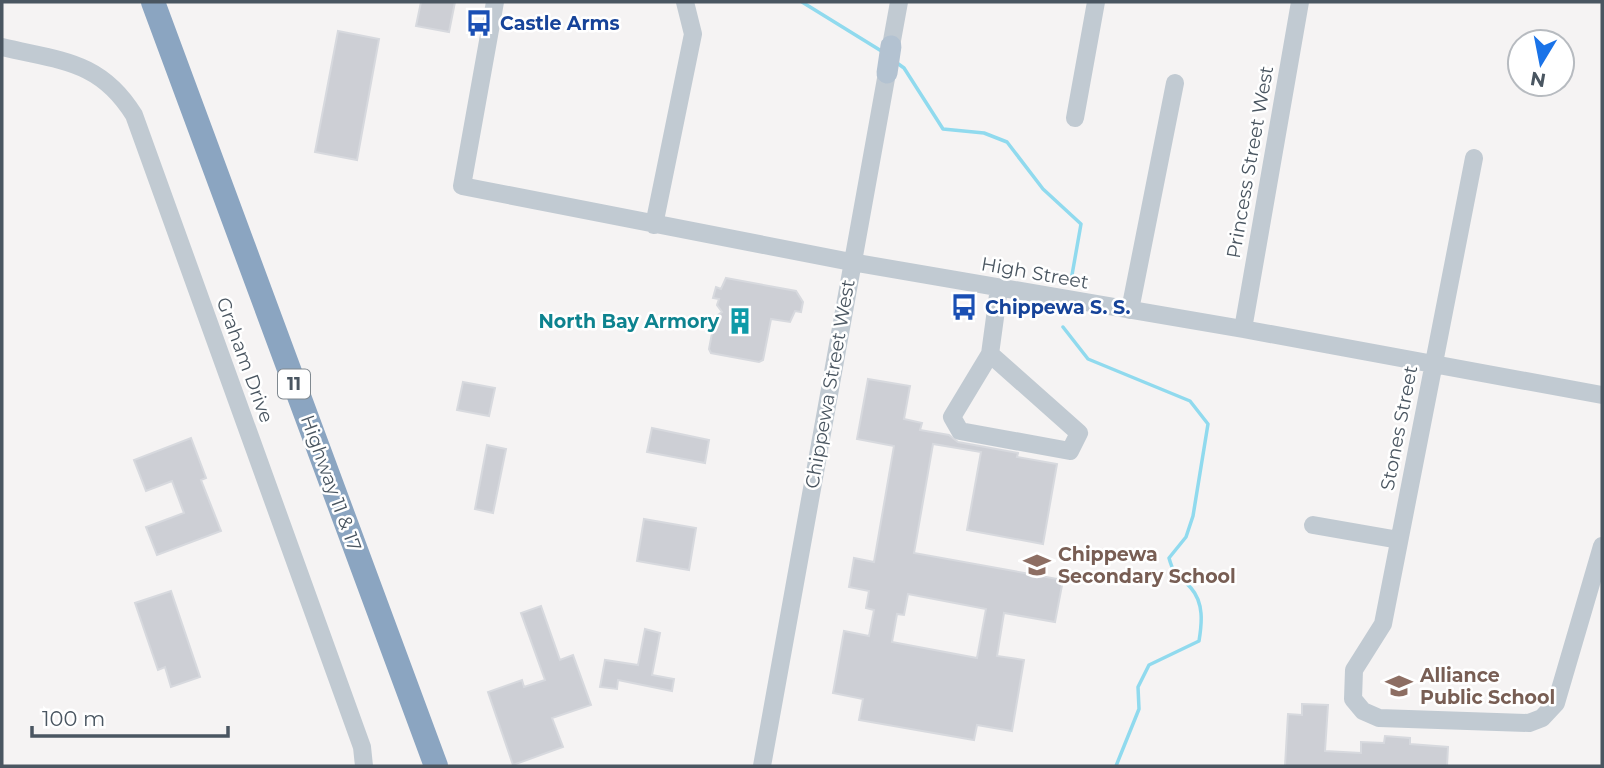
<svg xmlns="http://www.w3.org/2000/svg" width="1604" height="768" font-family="Montserrat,sans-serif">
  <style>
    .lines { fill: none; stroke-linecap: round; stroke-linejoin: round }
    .stream { stroke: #90daee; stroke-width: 3.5 }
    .building { fill: #cdcfd5; stroke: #d7d9de; stroke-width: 2; fill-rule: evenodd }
    .minor { stroke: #c1cad2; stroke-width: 18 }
    .major { stroke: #b3c2d1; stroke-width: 21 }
    .highway { stroke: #8ba5c1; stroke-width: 24 }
    .labels { text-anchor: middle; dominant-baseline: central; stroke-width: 5; stroke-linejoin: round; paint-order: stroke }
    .shield { fill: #fff; stroke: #808990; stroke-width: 2 }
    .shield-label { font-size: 18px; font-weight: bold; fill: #4a5661 }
    .transit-label { font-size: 19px; font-weight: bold; fill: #164399; stroke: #fff; text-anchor: start }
    .street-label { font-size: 19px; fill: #4a5661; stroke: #fff }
    .culture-label { font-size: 19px; font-weight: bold; fill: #0d838f; stroke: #fff; text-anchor: end }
    .education-label { font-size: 19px; font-weight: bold; fill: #785e54; stroke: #fff; text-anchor: start }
  </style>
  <rect width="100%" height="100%" fill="#f5f3f3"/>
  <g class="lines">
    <path class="stream" d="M802 2 883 52
      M897 63 904 68 943 129 984 133 1007 142 1043 189 1081 224 1072 275
      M1063 327 1088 359 1190 401 1208 424 1193 516 1186 537 1169 558C1175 579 1178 574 1191 588 1204 603 1202 623 1199 641L1149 665 1138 687 1139 709 1116 766"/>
  </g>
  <path class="building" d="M421 2H455L449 32 416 26Z
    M338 31 379 39 357 160 315 152Z
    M726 278 796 291 803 302 801 312 795 311 790 322 771 319 763 360 759 362 711 353 709 349 715 317 722 312 717 305 719 299 713 298 716 287 721 289Z
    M868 379 910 386 904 419 922 423 920 430 949 435 958 442 1018 453 1017 457 1057 464 1043 544 967 530 981 452 933 444 914 553 1063 580 1055 622 1004 613 997 656 1024 660 1012 731 977 725 974 740 859 720 863 699 833 693 844 631 869 636 874 610 866 608 869 591 849 587 854 558 874 562 894 446 857 439ZM908 594 986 609 977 658 892 642 897 614 904 615Z
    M463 382 495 388 489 416 457 410Z
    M652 428 709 440 705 463 647 452Z
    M191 438 206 478 201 480 221 531 157 555 146 527 184 513 172 481 146 491 134 460Z
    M487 445 506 449 493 513 475 509Z
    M644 519 696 528 689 570 637 561Z
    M171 591 200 677 171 687 165 667 158 670 135 603Z
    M541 606 560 660 573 655 591 705 552 718 563 747 513 765 488 692 522 680 524 687 545 680 521 613Z
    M645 629 660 633 652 675 674 679 672 691 618 680 617 689 600 687 605 660 638 665Z
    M1302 704 1328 705 1325 751 1361 753V742L1384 743 1385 736 1410 738V744L1448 747 1447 766H1285L1288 714 1302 715Z"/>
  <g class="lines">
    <path class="minor" d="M495 2 462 186 851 262 1243 329 1602 395
      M891 46 899 2
      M2 47C60 61 100 60 134 115L362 747 364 766
      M1075 118 1096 2
      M1474 158 1383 624 1354 670 1353 699 1363 711 1379 718 1529 723 1542 718 1556 703 1602 546
      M654 225 693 34 685 2
      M1130 310 1175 83
      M1243 329 1300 2
      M990 354 1079 433 1070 451 960 431 952 417 990 354 999 288
      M1313 525 1399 540
      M762 766 887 73"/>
    <path class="major" d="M887 73 891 46"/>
    <path class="highway" d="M153 2 436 766"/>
  </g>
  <defs>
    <symbol id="bus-bare" viewBox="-9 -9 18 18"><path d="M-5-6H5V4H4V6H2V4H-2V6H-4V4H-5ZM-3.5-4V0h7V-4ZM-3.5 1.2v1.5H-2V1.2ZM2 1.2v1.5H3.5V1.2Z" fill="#1a4fb4" stroke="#fff" stroke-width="2.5" paint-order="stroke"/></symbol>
    <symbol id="building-bare" viewBox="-9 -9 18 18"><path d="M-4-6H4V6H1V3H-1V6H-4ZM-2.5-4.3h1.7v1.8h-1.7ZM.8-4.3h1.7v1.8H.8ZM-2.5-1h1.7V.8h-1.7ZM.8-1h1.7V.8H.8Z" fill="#0f9aa8" stroke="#fff" stroke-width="2.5" paint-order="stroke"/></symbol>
    <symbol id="school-bare" viewBox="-9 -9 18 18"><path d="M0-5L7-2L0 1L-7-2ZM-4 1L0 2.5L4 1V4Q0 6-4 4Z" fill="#8d6e63" stroke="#fff" stroke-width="2.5" paint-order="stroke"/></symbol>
  </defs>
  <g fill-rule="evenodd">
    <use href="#bus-bare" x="460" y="4" width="38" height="38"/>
    <use href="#bus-bare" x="945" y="288" width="38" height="38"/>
    <use href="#building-bare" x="721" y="302" width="38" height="38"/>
    <use href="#school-bare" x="1018" y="546" width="38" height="38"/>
    <use href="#school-bare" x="1380" y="667" width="38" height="38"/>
  </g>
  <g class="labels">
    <rect class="shield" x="278" y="369.5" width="32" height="29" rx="5"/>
    <g class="shield-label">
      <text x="294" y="384">11</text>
    </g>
    <g class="transit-label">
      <text x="500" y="23">Castle Arms</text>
      <text x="985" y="307">Chippewa S. S.</text>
    </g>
    <g class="street-label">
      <text transform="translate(1250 162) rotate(-80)">Princess Street West</text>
      <text transform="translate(1035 273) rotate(10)">High Street</text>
      <text transform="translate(245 360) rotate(70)">Graham Drive</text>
      <text transform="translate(830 384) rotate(-80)">Chippewa Street West</text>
      <text transform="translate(1399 428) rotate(-79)">Stones Street</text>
      <text transform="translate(331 483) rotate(70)">Highway 11 &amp; 17</text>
    </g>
    <g class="culture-label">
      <text x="719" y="321">North Bay Armory</text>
    </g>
    <g class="education-label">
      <text x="1058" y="554">Chippewa<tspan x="1058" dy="22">Secondary School</tspan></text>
      <text x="1420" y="675">Alliance<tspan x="1420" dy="22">Public School</tspan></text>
    </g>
  </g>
  <rect width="1604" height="768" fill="none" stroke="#4a5661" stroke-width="7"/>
  <g transform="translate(1541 63) rotate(190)"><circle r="33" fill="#ffffff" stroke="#b7bbc0" stroke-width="2"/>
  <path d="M0-5L12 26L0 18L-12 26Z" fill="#1a73e8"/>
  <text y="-10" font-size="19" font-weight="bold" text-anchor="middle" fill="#4a5661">N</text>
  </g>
  <path d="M32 726v10h196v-10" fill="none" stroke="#4a5661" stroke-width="3.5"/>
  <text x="42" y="726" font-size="21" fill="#4a5661" stroke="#ffffff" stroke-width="5" paint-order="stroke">100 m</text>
</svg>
